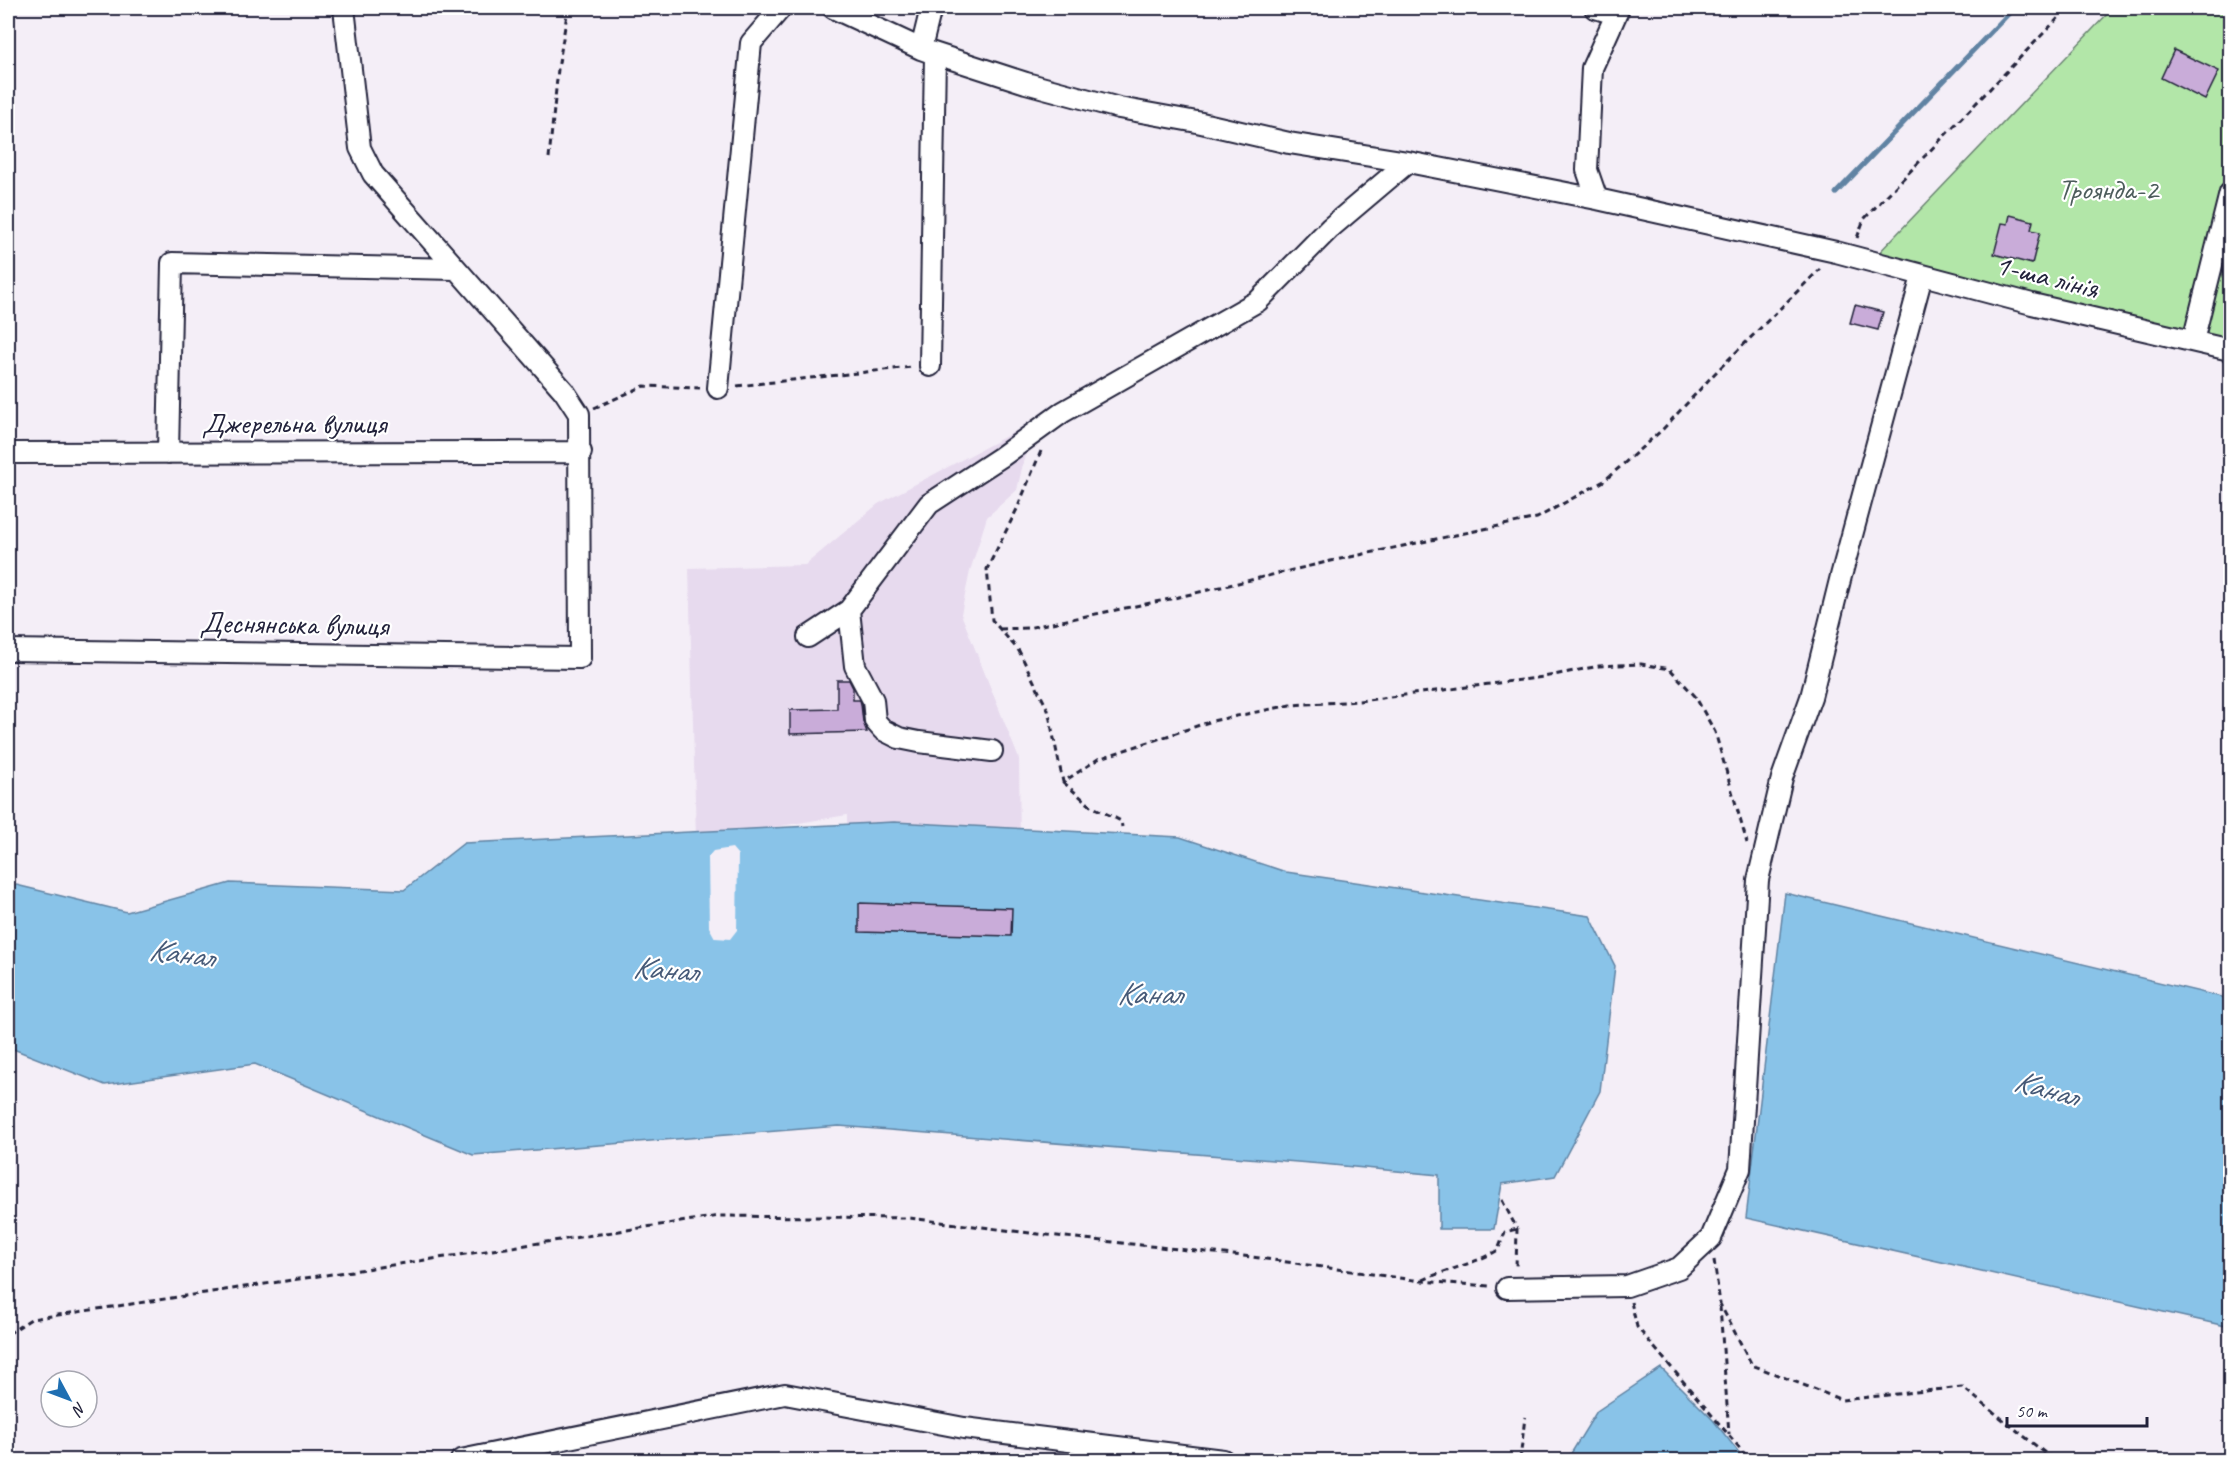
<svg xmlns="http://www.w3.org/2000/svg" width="2238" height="1468" font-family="Caveat,sans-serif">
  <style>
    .built { fill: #e7daee }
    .green { fill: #b2e6a8; stroke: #6a8472; stroke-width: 1.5 }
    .water { fill: #89c3e8; stroke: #6083a3; stroke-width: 1.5 }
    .pier { fill: #f4eef7 }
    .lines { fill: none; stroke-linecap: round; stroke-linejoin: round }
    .stream { stroke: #6083a3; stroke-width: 5 }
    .building { fill: #c9acd9; stroke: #22223b; stroke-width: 1.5 }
    .minor-casing { stroke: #22223b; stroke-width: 24 }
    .path { stroke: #22223b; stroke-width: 3; stroke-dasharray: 6 4.5; stroke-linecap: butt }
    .minor { stroke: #fff; stroke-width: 20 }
    .labels { text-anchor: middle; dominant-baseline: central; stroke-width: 4.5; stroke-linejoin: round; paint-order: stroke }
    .park-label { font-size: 30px; fill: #4d5d5c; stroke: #fff }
    .street-label { font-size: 30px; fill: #22223b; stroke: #fff }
    .water-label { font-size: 32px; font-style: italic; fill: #465a78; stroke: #fff }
  </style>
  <rect width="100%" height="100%" fill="#f4eef7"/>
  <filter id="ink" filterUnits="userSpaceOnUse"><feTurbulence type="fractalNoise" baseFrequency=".0167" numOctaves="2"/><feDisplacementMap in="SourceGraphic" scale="12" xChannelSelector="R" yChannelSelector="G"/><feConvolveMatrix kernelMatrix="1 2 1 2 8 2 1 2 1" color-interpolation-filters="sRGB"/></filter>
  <g filter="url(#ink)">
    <path class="built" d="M1016 431 1025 455 1017 490 987 517 970 571 961 614 1019 759 1021 941 847 946V815L696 840 689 568 805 565 878 504Z"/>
    <path class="green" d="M2113 8H2230V343L1873 259Z"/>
    <path class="water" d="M894 822 1180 837 1286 872 1590 916 1615 966 1600 1091 1555 1176 1502 1184 1494 1229H1439V1175L1322 1164 839 1126 473 1155 255 1064 105 1085 8 1047V883L127 912 230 883 404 890 464 843Z
      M1785 893 2230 999V1327L1746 1218Z
      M1661 1368 1713 1420 1745 1460H1567L1597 1411Z"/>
    <path class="pier" d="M732 848 738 855 737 930 730 939 715 938 709 927 708 857 713 851Z"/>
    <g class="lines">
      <path class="stream" d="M1836 193 2014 8"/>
    </g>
    <path class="building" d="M2174 50 2219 71 2205 100 2161 78Z
      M2010 215 2033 221 2031 230 2040 232 2032 264 1994 254 2002 223 2008 224Z
      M1855 305 1883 312 1878 330 1850 323Z
      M837 680H849L853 688V700H860L861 704 863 722 867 732 790 734V710L837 709Z
      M859 903 1012 908 1011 936 859 932Z"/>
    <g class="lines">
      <defs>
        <path id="minor" d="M833 8 921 49 1026 83 1119 108 1197 122 1289 143 1408 162 1597 199 1836 252 2032 304 2230 350
          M1595 8 1615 14
          M1597 199 1587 170 1592 68 1619 8
          M2193 341 2230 193
          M930 366 935 54 921 49 931 8
          M718 388 751 43 781 8
          M8 453 581 452
          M168 453 172 263 456 269
          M849 610 855 666 873 700 875 721 883 730 899 738 919 742 992 751
          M808 637 849 610 929 504 1001 457 1063 412 1258 301 1330 228 1408 162
          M8 650 580 658 579 414 564 391 373 174 360 148 344 8
          M1507 1288 1627 1286 1679 1268 1711 1238 1740 1169 1758 880 1782 778 1811 697 1841 576 1922 276
          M461 1460 785 1394 964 1428 1223 1460"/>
      </defs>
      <use href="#minor" class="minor-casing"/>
      <path class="path" d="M549 158 558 69 568 8
        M1857 238 1864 219 2068 8
        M737 386 912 367
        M594 408 644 386 700 388
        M1041 451 1017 509 987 569 992 620 1019 651 1048 710 1063 782 1098 759 1212 721 1291 705 1359 701 1544 677 1599 666 1641 664 1670 669 1695 696 1715 732 1747 843
        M1000 629 1027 628 1170 599 1331 561 1537 518 1604 481 1663 429 1717 371 1820 269
        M1063 782 1091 806 1121 821 1122 827
        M1502 1200 1517 1229 1516 1268
        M1714 1260 1720 1304 1752 1365 1842 1400 1962 1387 2054 1460
        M1423 1280C1448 1269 1475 1264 1498 1250L1505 1232 1517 1229
        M1631 1302 1637 1327 1750 1460
        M1720 1306 1729 1434
        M8 1334 31 1319 720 1216 909 1218 1038 1234 1252 1257 1421 1281 1489 1286
        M1520 1460 1525 1417"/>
      <use href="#minor" class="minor"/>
    </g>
  </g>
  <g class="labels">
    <g class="park-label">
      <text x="2108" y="189">Троянда-2</text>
    </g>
    <g class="street-label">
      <text transform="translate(2047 276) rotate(14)">1-ша лінія</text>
      <text x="294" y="423">Джерельна вулиця</text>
      <text transform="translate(294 624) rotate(1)">Деснянська вулиця</text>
    </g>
    <g class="water-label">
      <text transform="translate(181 953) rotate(7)">Канал</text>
      <text transform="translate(665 969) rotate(4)">Канал</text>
      <text x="1149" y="993">Канал</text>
      <text transform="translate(2046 1088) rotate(15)">Канал</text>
    </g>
  </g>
  <rect width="2238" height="1468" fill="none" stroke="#fff" stroke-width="30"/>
  <rect x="15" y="15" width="2208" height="1438" fill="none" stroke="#22223b" stroke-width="2" filter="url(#ink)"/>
  <g transform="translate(69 1399) rotate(131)"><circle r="28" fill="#ffffff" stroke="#a7a7b1" stroke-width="1.5"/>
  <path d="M0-4.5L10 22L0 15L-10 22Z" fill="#1f6fb2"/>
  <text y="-9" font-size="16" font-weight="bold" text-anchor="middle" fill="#22223b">N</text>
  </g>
  <path d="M2007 1417v9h140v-9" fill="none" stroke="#22223b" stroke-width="3"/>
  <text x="2016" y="1417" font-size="18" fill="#22223b" stroke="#ffffff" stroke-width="4.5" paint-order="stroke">50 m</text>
</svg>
